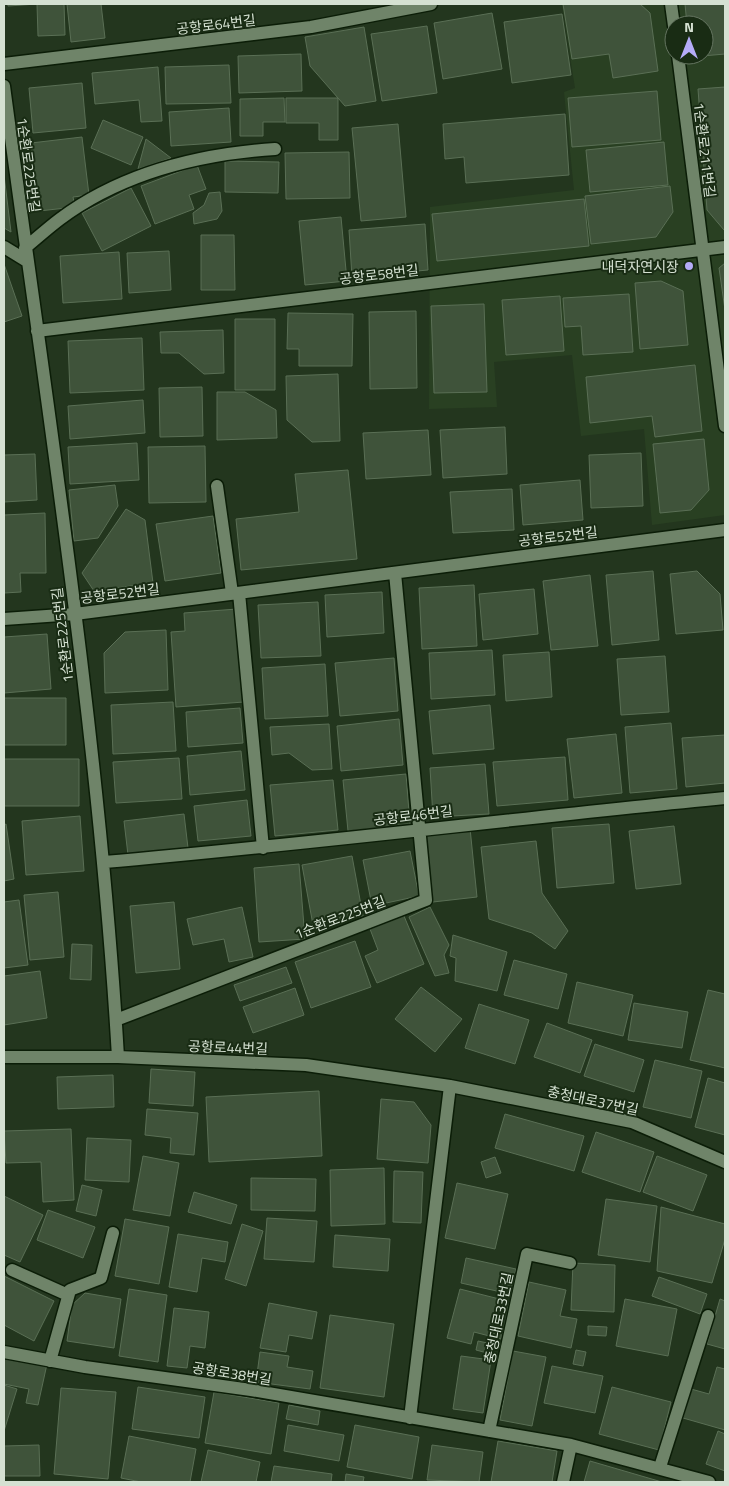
<svg xmlns="http://www.w3.org/2000/svg" width="729" height="1486" font-family="'Titillium Web','Noto Sans KR',sans-serif">
  <style>
    .built { fill: #294022; fill-rule: evenodd }
    .building { fill: #3f533a; stroke: #5a6f55 }
    .lines { fill: none; stroke-linecap: round; stroke-linejoin: round }
    .minor-casing { stroke: #0b1d07; stroke-width: 15 }
    .minor { stroke: #6f8469; stroke-width: 12 }
    .poi-dot { fill: #b5acf8; stroke: #192c14; stroke-width: 2 }
    .labels { text-anchor: middle; dominant-baseline: central; stroke-width: 4; stroke-linejoin: round; paint-order: stroke }
    .street-label { font-size: 14px; fill: #d5e1d2; stroke: #192c14 }
    .poi-label { font-size: 14px; fill: #d5e1d2; stroke: #192c14; text-anchor: end }
  </style>
  <rect width="100%" height="100%" fill="#23361e"/>
  <path class="built" d="M562 4H725V515L652 525 644 429 581 436 572 355 494 362 497 407 429 409 430 207 574 190 564 92 575 88ZM674 25H704V55H674Z"/>
  <path class="building" d="M8 4H64L65 35 38 36 37 4 8 6Z
    M67 4H101L105 38 71 42Z
    M563 4H640L650 13 658 71 613 78 609 54 572 59Z
    M685 4H725V54L691 57 690 55H704V25H687Z
    M492 13 502 69 443 79 434 23Z
    M562 14 571 75 512 83 504 22Z
    M427 26 437 93 382 101 371 34Z
    M364 27 376 101 345 106 310 66 305 37Z
    M301 54 302 91 239 93 238 56Z
    M229 65 231 103 166 104 165 67Z
    M158 67 162 121 141 122 139 100 95 104 92 73Z
    M82 83 86 128 33 133 29 88Z
    M725 87V230H724L707 210 698 89Z
    M657 91 661 140 572 147 568 98Z
    M284 98 285 122H263V136H240V99Z
    M286 98H338V140H319V123H286Z
    M229 108 231 142 171 146 169 112Z
    M565 114 569 175 466 183 464 157 445 159 443 124Z
    M103 120 143 137 131 165 91 148Z
    M398 124 406 217 361 221 352 128Z
    M82 137 89 195 73 197 75 207 39 211 31 143Z
    M146 139 171 158 138 169Z
    M664 142 668 185 590 192 586 150Z
    M349 152 350 198 286 199 285 153Z
    M225 161 279 162 278 193 225 192Z
    M197 165 206 189 189 195 194 209 155 224 141 186Z
    M4 175 11 232 4 228Z
    M670 186 673 212 656 237 591 244 585 196Z
    M131 188 151 226 102 251 82 213Z
    M220 192 222 211 217 219 194 224 193 213 204 205 209 193Z
    M584 199 589 246 437 261 432 214Z
    M341 217 347 281 305 285 299 221Z
    M425 224 428 270 352 277 349 230Z
    M201 235H234L235 290H201Z
    M169 251 171 290 129 293 127 253Z
    M119 252 122 299 63 303 60 256Z
    M725 263V310L719 268Z
    M4 264 22 316 4 322Z
    M661 281 683 291 688 345 640 349 635 283Z
    M629 294 633 352 583 355 581 326 565 327 563 298Z
    M560 296 564 351 506 355 502 300Z
    M484 304 487 392 434 393 431 306Z
    M416 311 417 388 370 389 369 312Z
    M288 313 353 314 352 366H299V349H287Z
    M235 319H275V390H235Z
    M223 330 224 373 204 374 179 353H161L160 332Z
    M142 338 144 390 70 393 68 341Z
    M695 365 702 431 655 437 652 416 590 423 586 377Z
    M338 374 340 441 312 442 287 420 286 376Z
    M202 387 203 436 160 437 159 388Z
    M217 392H245L276 410 277 438 217 440Z
    M143 400 145 433 70 439 68 406Z
    M505 427 507 474 443 478 440 430Z
    M428 430 431 475 366 479 363 433Z
    M704 439 709 490 691 510 660 513 653 444Z
    M137 443 139 480 70 484 68 447Z
    M205 446 206 502 149 503 148 447Z
    M641 453 643 506 591 508 589 455Z
    M35 454 37 500 4 502V455Z
    M348 470 357 559 241 570 236 519 299 512 295 474Z
    M580 480 583 520 523 525 520 485Z
    M115 485 118 506 98 538 74 541 69 490Z
    M512 489 514 530 453 533 450 492Z
    M126 509 145 520 153 583 94 591 82 573Z
    M45 513 46 573H20L21 592 4 593V515Z
    M213 516 221 573 165 581 156 524Z
    M653 571 659 640 612 645 606 575Z
    M697 571 720 594 723 630 676 634 670 574Z
    M590 575 598 646 551 650 543 581Z
    M474 585 477 646 422 649 419 588Z
    M534 589 538 634 483 640 479 594Z
    M382 592 384 633 327 637 325 595Z
    M318 602 321 656 261 658 258 605Z
    M237 609 244 702 176 707 171 632 185 631 184 613Z
    M166 630 168 690 105 693 104 653 125 632Z
    M47 634 51 689 4 693V637Z
    M492 650 495 695 431 699 429 653Z
    M549 652 552 697 506 701 503 655Z
    M665 656 669 712 621 715 617 659Z
    M394 658 398 711 340 716 335 663Z
    M325 664 328 716 265 719 262 668Z
    M4 698H66V745H4Z
    M173 702 176 751 113 754 111 705Z
    M490 705 494 749 433 754 429 711Z
    M240 708 243 743 188 747 186 712Z
    M399 719 403 765 341 771 337 726Z
    M671 723 677 789 630 793 625 727Z
    M329 724 332 769 312 770 289 753 272 755 270 727Z
    M616 734 622 793 574 798 567 739Z
    M725 735V783L686 787 682 738Z
    M241 751 245 790 190 795 187 756Z
    M565 757 568 800 497 806 493 762Z
    M179 758 182 799 116 803 113 762Z
    M4 759H79V806H4Z
    M485 764 489 814 433 817 430 768Z
    M406 774 410 825 348 831 343 780Z
    M333 780 338 830 275 836 270 785Z
    M247 800 251 836 198 841 194 806Z
    M184 814 188 848 128 855 124 821Z
    M80 816 84 871 26 875 22 821Z
    M6 824 14 879 4 881V825Z
    M609 824 614 883 557 888 552 828Z
    M674 826 681 884 636 889 629 831Z
    M470 828 477 897 433 902 425 832Z
    M536 841 542 893 568 931 555 949 532 933 489 919 481 847Z
    M410 851 419 896 372 906 363 860Z
    M352 856 363 916 313 925 302 865Z
    M299 864 305 939 259 942 254 868Z
    M58 892 64 957 30 960 24 895Z
    M19 900 28 965 4 968V902Z
    M174 902 180 969 136 973 130 906Z
    M242 907 253 957 229 962 224 939 193 945 187 919Z
    M430 907 449 945 444 955 449 973 435 976 409 917Z
    M404 916 424 964 377 983 365 956 378 950 370 929Z
    M453 935 507 952 497 991 455 981 456 958 450 956Z
    M355 941 371 987 311 1008 295 962Z
    M72 944 92 945 91 980 70 979Z
    M514 960 567 974 558 1009 504 995Z
    M286 967 292 983 240 1001 234 985Z
    M40 971 47 1018 4 1025V976Z
    M577 982 633 995 623 1036 568 1023Z
    M421 987 462 1019 435 1052 395 1019Z
    M295 988 304 1015 253 1033 243 1007Z
    M708 990 725 994V1068L690 1060Z
    M634 1003 688 1012 682 1048 628 1040Z
    M479 1004 529 1020 515 1064 465 1048Z
    M547 1023 592 1040 580 1073 534 1057Z
    M595 1044 644 1060 634 1092 584 1076Z
    M655 1060 702 1071 691 1118 643 1107Z
    M151 1069 195 1072 193 1106 149 1103Z
    M113 1075 114 1107 58 1109 57 1077Z
    M708 1078 725 1083V1135L695 1127Z
    M319 1091 322 1156 209 1162 206 1097Z
    M381 1099 414 1102 431 1125 428 1163 377 1159Z
    M147 1109 198 1113 194 1155 170 1153 171 1138 145 1135Z
    M505 1114 584 1136 574 1171 495 1148Z
    M71 1129 74 1200 43 1202 41 1162 6 1163 4 1131Z
    M596 1132 654 1152 640 1192 582 1172Z
    M87 1138 131 1140 129 1182 85 1180Z
    M143 1156 179 1163 170 1216 133 1210Z
    M657 1156 707 1175 693 1211 643 1192Z
    M495 1157 501 1173 486 1178 481 1162Z
    M384 1168 385 1224 331 1226 330 1170Z
    M394 1171 423 1172 421 1223 393 1222Z
    M251 1178 316 1179 315 1211 251 1210Z
    M457 1183 508 1194 495 1249 445 1238Z
    M82 1185 102 1190 96 1216 76 1211Z
    M194 1192 237 1205 231 1224 188 1212Z
    M4 1196 43 1215 20 1262 4 1255Z
    M606 1199 657 1206 650 1262 598 1255Z
    M661 1207 725 1224V1239L712 1283 657 1271Z
    M48 1210 95 1227 83 1258 37 1240Z
    M267 1218 317 1221 314 1262 264 1259Z
    M125 1219 169 1227 159 1284 115 1276Z
    M242 1224 263 1231 246 1286 225 1279Z
    M178 1234 228 1242 225 1262 202 1258 197 1292 169 1287Z
    M335 1235 390 1239 388 1271 333 1267Z
    M466 1258 516 1269 510 1294 461 1283Z
    M573 1263 615 1265 614 1312 571 1310Z
    M4 1276 54 1301 34 1341 4 1325Z
    M659 1277 707 1294 700 1314 652 1296Z
    M529 1282 566 1290 560 1316 577 1319 571 1348 518 1336Z
    M129 1289 167 1295 158 1362 119 1356Z
    M460 1289 511 1302 501 1339 474 1332 471 1344 447 1338Z
    M85 1293 121 1299 114 1348 67 1341 72 1305Z
    M625 1299 677 1309 668 1356 616 1346Z
    M720 1299 725 1301V1349L707 1344Z
    M269 1303 317 1312 312 1339 289 1335 286 1352 260 1348Z
    M174 1308 209 1312 205 1348 190 1346 187 1368 167 1366Z
    M330 1315 394 1324 384 1397 320 1388Z
    M588 1326 607 1327 606 1336 588 1335Z
    M478 1341 492 1344 491 1354 476 1350Z
    M576 1350 586 1352 583 1366 573 1364Z
    M513 1351 546 1357 532 1426 500 1420Z
    M260 1352 289 1356 287 1367 313 1371 310 1389 256 1382Z
    M4 1355 47 1364 38 1405 26 1403 29 1389 4 1384Z
    M461 1356 491 1360 483 1413 453 1409Z
    M552 1366 603 1376 595 1413 544 1403Z
    M717 1367 725 1369V1430L683 1418 691 1389 709 1394Z
    M4 1385 17 1389 4 1431Z
    M138 1387 205 1397 199 1438 132 1429Z
    M612 1387 671 1402 659 1450 599 1434Z
    M61 1388 116 1392 108 1479 54 1474Z
    M214 1392 279 1403 271 1454 205 1443Z
    M289 1405 320 1411 318 1425 286 1419Z
    M288 1425 344 1435 339 1461 284 1451Z
    M355 1425 419 1437 412 1479 347 1467Z
    M718 1431 725 1434V1471L706 1464Z
    M129 1436 196 1449 190 1482H141L121 1478Z
    M498 1441 557 1451 552 1482H491Z
    M39 1445 40 1476H4V1446Z
    M432 1445 483 1452 479 1482 427 1480Z
    M208 1450 260 1462 256 1482H201Z
    M590 1461 662 1482H584Z
    M274 1466 332 1474 331 1482H271Z
    M346 1474 364 1477 363 1482H345Z"/>
  <g class="lines">
    <defs>
      <path id="minor" d="M671 4 674 26
        M678 55 725 426
        M4 64 311 27 431 4
        M4 86C47 409 99 732 118 1057
        M4 247 27 261
        M25 248C37 238 48 228 60 219 122 173 200 154 275 149
        M37 331 725 247
        M217 486 232 593
        M239 593 263 848
        M4 619 75 614 725 530
        M104 862C311 844 518 818 725 798
        M116 1020 426 900 395 573
        M4 1057H118L306 1065 450 1086 632 1122 725 1162
        M12 1270 68 1295
        M4 1352 85 1367 251 1390 571 1445 709 1482
        M50 1361 70 1290 101 1278 113 1233
        M410 1418 450 1086
        M489 1431 527 1254 570 1263
        M660 1467 708 1316
        M563 1482 571 1445"/>
    </defs>
    <use href="#minor" class="minor-casing"/>
    <use href="#minor" class="minor"/>
  </g>
  <circle class="poi-dot" cx="689" cy="266" r="5"/>
  <g class="labels">
    <g class="street-label">
      <text transform="translate(216 24) rotate(-7)">공항로64번길</text>
      <text transform="translate(705 150) rotate(83)">1순환로211번길</text>
      <text transform="translate(29 165) rotate(82)">1순환로225번길</text>
      <text transform="translate(379 274) rotate(-7)">공항로58번길</text>
      <text transform="translate(558 536) rotate(-7)">공항로52번길</text>
      <text transform="translate(120 593) rotate(-7)">공항로52번길</text>
      <text transform="translate(62 635) rotate(-97)">1순환로225번길</text>
      <text transform="translate(413 815) rotate(-7)">공항로46번길</text>
      <text transform="translate(340 917) rotate(-21)">1순환로225번길</text>
      <text transform="translate(228 1047) rotate(2)">공항로44번길</text>
      <text transform="translate(593 1100) rotate(12)">충청대로37번길</text>
      <text transform="translate(498 1318) rotate(-78)">충청대로33번길</text>
      <text transform="translate(232 1373) rotate(9)">공항로38번길</text>
    </g>
    <g class="poi-label">
      <text x="679" y="266">내덕자연시장</text>
    </g>
  </g>
  <rect width="729" height="1486" fill="none" stroke="#d5e1d2" stroke-width="10"/>
  <g transform="translate(689 40)"><circle r="24" fill="#192c14" stroke="#647460"/>
  <path d="M0-4L9 19L0 12L-9 19Z" fill="#b5acf8"/>
  <text y="-8" font-size="14" font-weight="bold" text-anchor="middle" fill="#d5e1d2">N</text>
  </g>
</svg>
